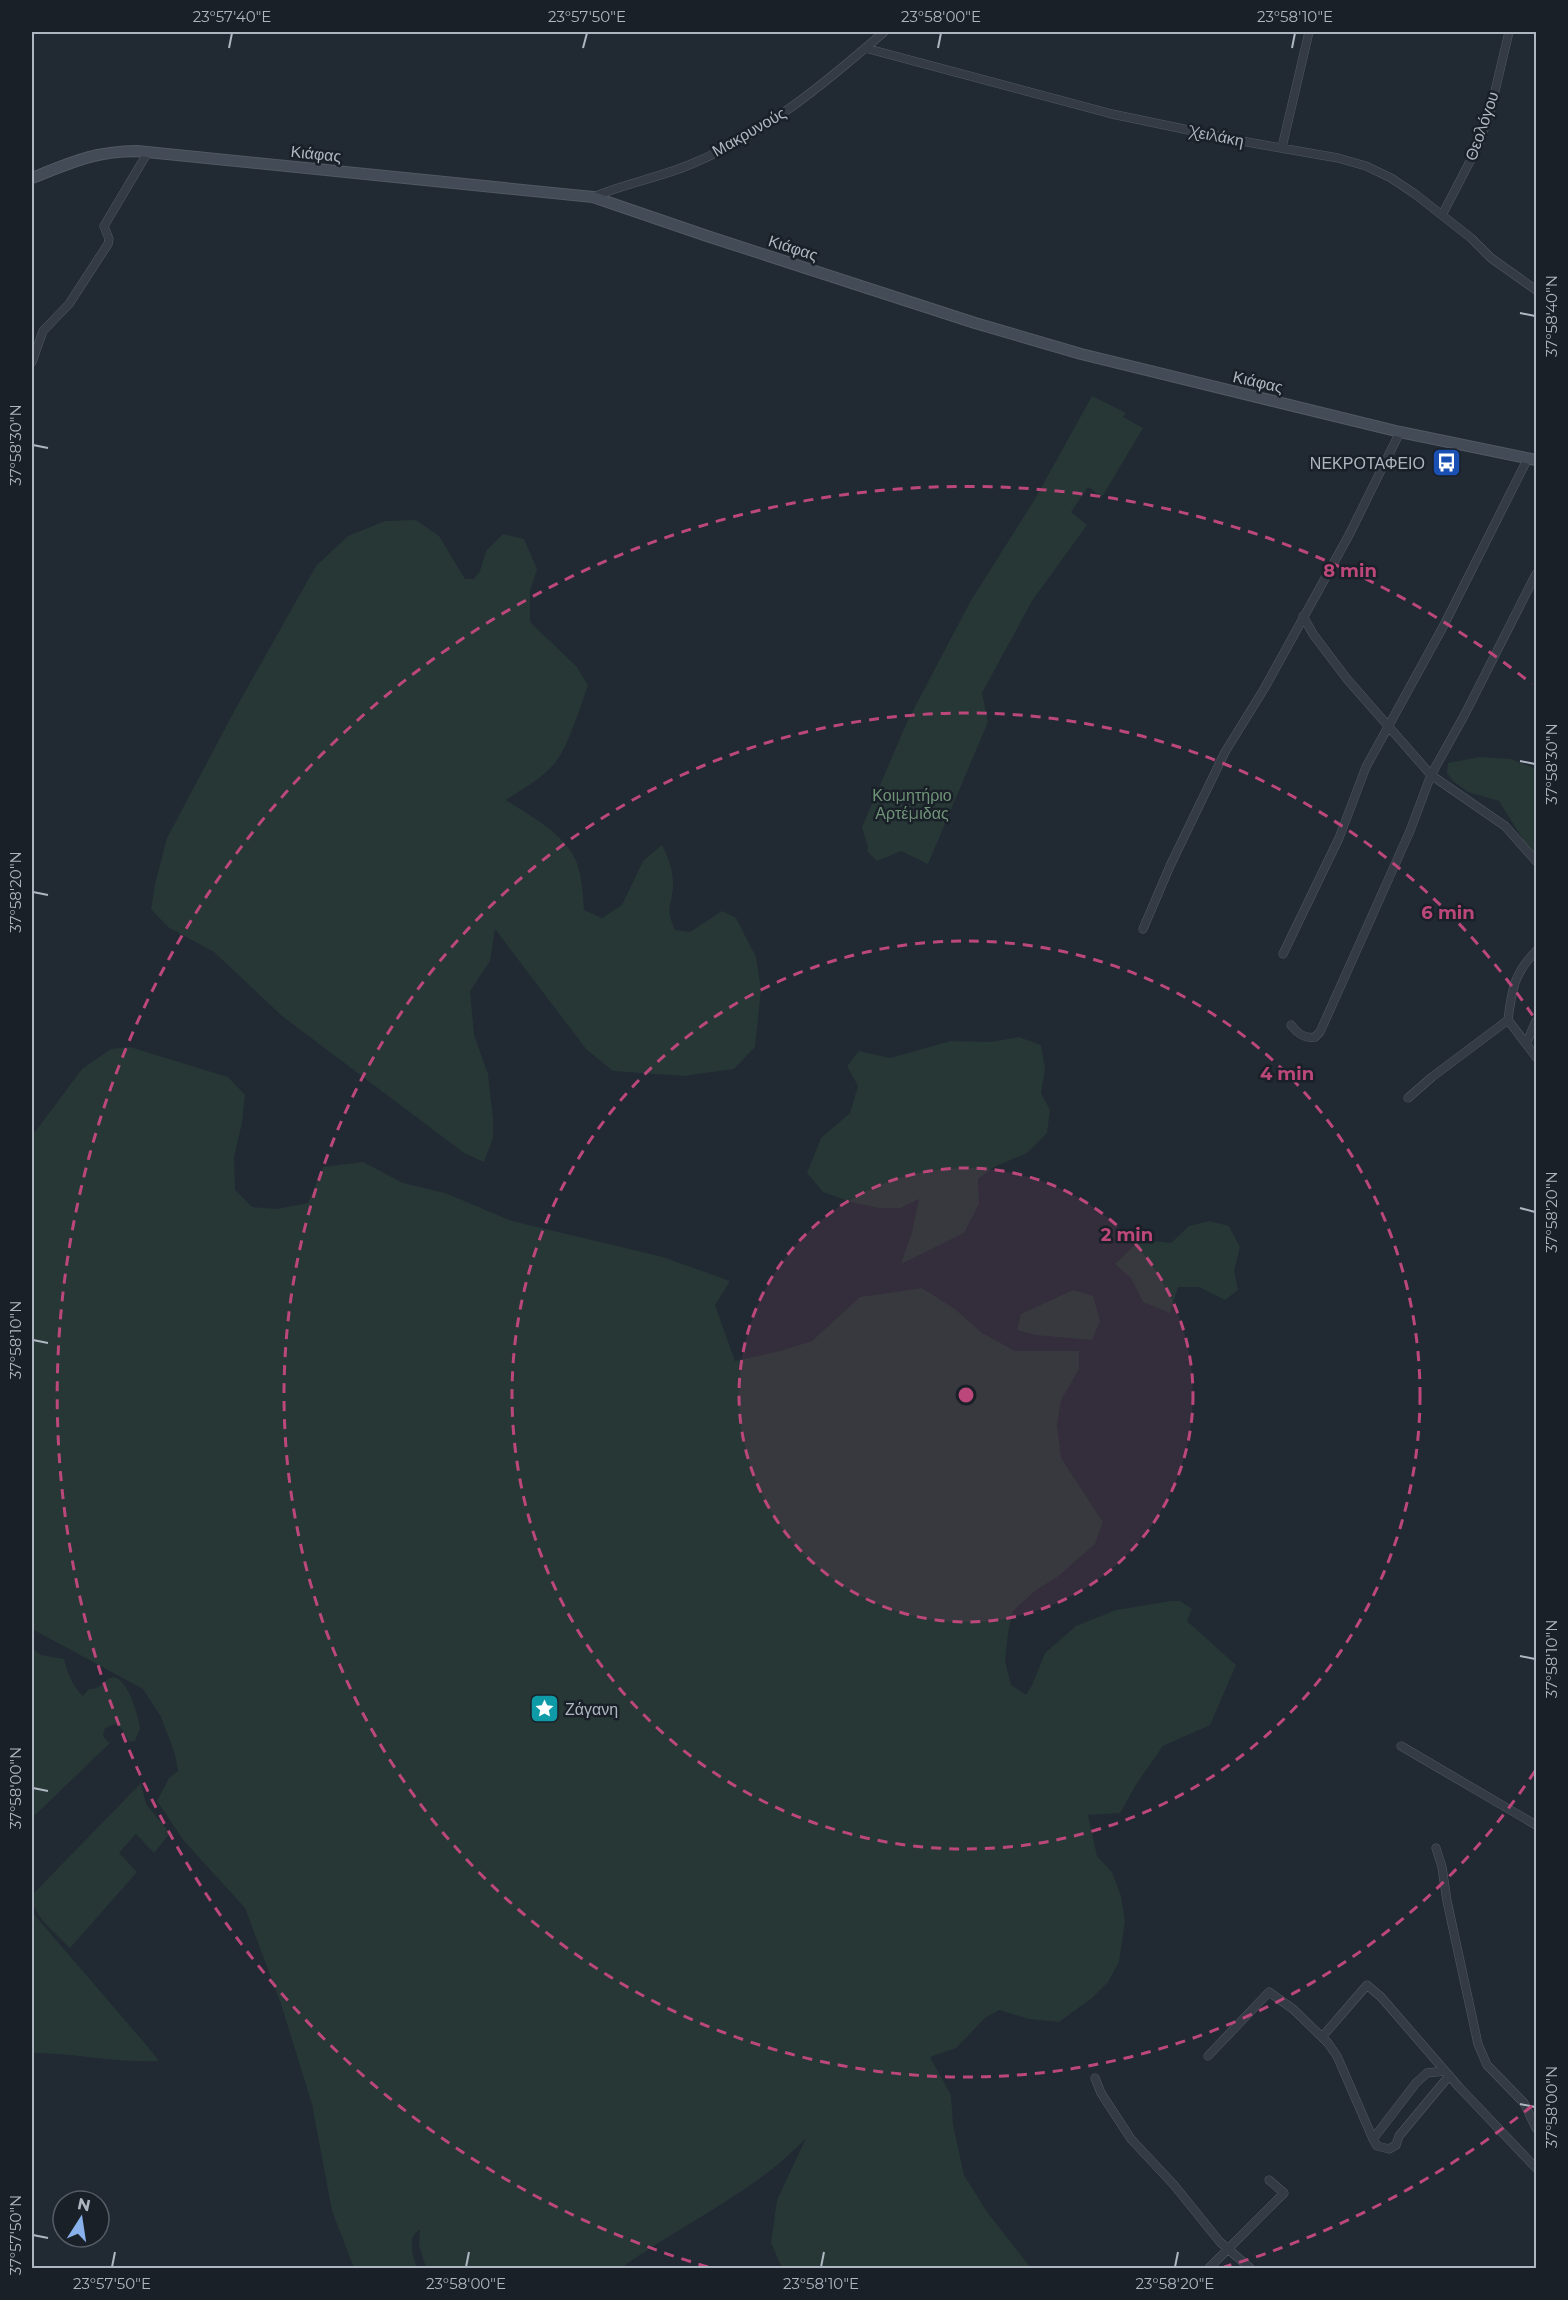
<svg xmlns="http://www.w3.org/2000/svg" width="1568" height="2300" font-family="Montserrat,sans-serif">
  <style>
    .green { fill: #263736 }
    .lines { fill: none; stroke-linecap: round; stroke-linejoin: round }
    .street-casing { stroke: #525962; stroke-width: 9 }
    .secondary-casing { stroke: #525962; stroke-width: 12 }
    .street { stroke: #343b44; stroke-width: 8 }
    .secondary { stroke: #434b56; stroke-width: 10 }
    .ticks { fill: none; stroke: #aeb6c1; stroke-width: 2 }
    .ring { fill: none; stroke: #bc477a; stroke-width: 3; stroke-dasharray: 10 8 }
    .labels { text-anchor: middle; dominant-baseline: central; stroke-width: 5; stroke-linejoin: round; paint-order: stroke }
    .street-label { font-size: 16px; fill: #aeb6c1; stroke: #1a2028 }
    .poi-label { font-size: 16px; fill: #aeb6c1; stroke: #1a2028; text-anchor: end }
    .park-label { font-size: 16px; fill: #709478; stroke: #1a2028 }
    .centre { fill: #bc477a; stroke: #1a2028; stroke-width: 3 }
    .ring-label { font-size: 18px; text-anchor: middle; font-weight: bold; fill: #bc477a; stroke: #1a2028; stroke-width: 5; stroke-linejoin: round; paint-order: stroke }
    .neatline { fill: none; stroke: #aeb6c1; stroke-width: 2 }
    .ticks-label { font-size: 15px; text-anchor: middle; fill: #aeb6c1 }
  </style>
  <rect width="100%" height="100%" fill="#212933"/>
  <path class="green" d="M1092 396 1126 413 1123 417 1143 428 1102 497 1088 487 1071 512 1087 525 1032 601 982 693 988 722 928 864 901 851 877 861 867 851 868 847 862 827 907 722 970 602 1035 499Z
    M416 520 439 536 465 579H474L480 571 486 551 503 534 524 539 537 569 530 591V622L576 666 588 685C581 705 568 747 555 763 542 779 522 789 506 800 531 817 565 833 577 863 582 878 583 895 584 910L602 918 622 905 643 861 662 845C669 859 674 872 673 888 671 910 665 906 675 930L690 932 722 911 736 918 756 957 761 989 755 1047 734 1069 684 1076 613 1071 586 1049 495 929 490 961 470 991 474 1035 488 1074 493 1120V1138L484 1162 464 1153 282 1016 214 952 168 927 151 909 155 884 167 838 237 706 316 566 348 536 385 521Z
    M1480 757 1511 759 1536 769V855L1524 841 1499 801 1468 792 1453 781 1447 773 1448 763Z
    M1019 1037 1041 1045 1045 1069 1041 1093 1050 1110 1047 1133 1027 1153 994 1167 978 1179 979 1204 964 1233 901 1264 912 1232 919 1199 901 1208H879L851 1202 823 1192 807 1173 821 1138 850 1113 858 1086 847 1066 859 1051 890 1058 951 1041 991 1042Z
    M130 1047 228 1077 245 1095 242 1123 234 1156 235 1190 252 1207 277 1209 308 1203 323 1167 363 1162 403 1183 445 1193 512 1221 663 1257 730 1281 715 1305 735 1361 780 1351 812 1341 860 1297 922 1288 955 1309 982 1333 1015 1351H1079V1369L1061 1400 1057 1425 1061 1458 1103 1522 1095 1544 1056 1578 1036 1590 1013 1611 1008 1633 1005 1661 1011 1685 1026 1695 1032 1685 1045 1653 1076 1626 1116 1610 1171 1601H1180L1192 1609 1187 1621 1236 1665 1210 1725 1163 1746 1137 1783 1120 1813 1088 1815 1097 1856 1112 1872 1121 1896 1125 1921 1119 1962 1108 1982 1092 1998 1059 2022 1029 2019 999 2010 985 2018 956 2048 930 2057 951 2095 953 2125 964 2175 987 2212 1031 2268H782L771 2243 777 2200 806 2138C756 2192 680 2225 621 2268H426L419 2245 420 2230C406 2236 413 2256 417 2268H354L332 2211 312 2104 281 2004 245 1908 184 1841 157 1801 169 1778 178 1771 175 1754 161 1717 143 1689 32 1629V1136L82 1069 111 1049Z
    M1209 1221 1229 1226 1240 1247 1234 1271 1238 1290 1225 1300 1199 1287H1178L1170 1313 1143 1302 1131 1278 1115 1264 1141 1239 1171 1243 1189 1226Z
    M1073 1290 1093 1296 1100 1321 1092 1340 1035 1335 1017 1330 1021 1314Z
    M32 1648 41 1655 64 1659C67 1672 73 1687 83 1696L89 1689C102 1689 101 1682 110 1678 126 1671 139 1718 140 1728L135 1741 130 1742C124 1736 124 1729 116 1724L105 1728 103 1734 105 1739 110 1743 32 1818Z
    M141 1783 146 1804 170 1833 154 1853 136 1834 119 1853 137 1872 70 1948C56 1933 31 1915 32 1895Z
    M32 1912 148 2047 159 2061C116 2063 74 2053 32 2053Z"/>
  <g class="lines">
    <defs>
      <path id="street" d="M865 48 1112 114 1241 141 1338 158 1366 166 1391 178 1415 194 1471 238 1491 258 1536 290
        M1282 147 1309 32
        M593 197C624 184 657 178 689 165 763 135 824 84 884 32
        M1442 215 1479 144 1490 112 1509 32
        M32 362 43 331 69 304 108 244 109 239 104 226 148 152
        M1303 616 1313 634 1347 679 1431 775 1505 826 1536 861
        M1143 929 1170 866 1225 752 1264 689 1349 535 1400 432
        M1283 954 1339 838 1366 767 1444 625 1528 458
        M1508 1020 1536 1057
        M1291 1025C1298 1034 1305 1039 1315 1037L1320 1032 1410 831 1431 775 1465 714 1536 574
        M1527 1042 1536 1021
        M1408 1098 1432 1077 1508 1020C1512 988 1514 974 1536 951
        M1401 1746 1536 1825
        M1436 1848 1442 1867 1447 1901 1478 2044 1487 2065 1524 2103 1536 2128
        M1322 2037 1367 1985 1381 1997 1459 2087 1536 2168
        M1208 2056 1269 1992 1293 2009 1328 2043 1337 2056 1373 2139 1416 2083 1427 2073 1445 2071
        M1095 2078 1101 2093 1131 2139 1174 2185 1220 2242 1250 2268
        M1373 2139 1377 2146 1389 2149 1396 2145 1399 2136 1449 2076
        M1209 2268 1284 2193 1269 2180"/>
      <path id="secondary" d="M32 178C70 163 95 151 137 151L593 197 707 236 975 323 1081 354 1400 432 1536 460"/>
    </defs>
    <use href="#street" class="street-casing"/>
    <use href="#secondary" class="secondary-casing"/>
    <use href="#street" class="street"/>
    <use href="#secondary" class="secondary"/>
  </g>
  <path class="ticks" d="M229 48 232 33M583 48 587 33M938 48 941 33M1292 48 1295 33M1520 313 1535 316M33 445 48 448M1520 761 1535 764M33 892 48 895M1520 1208 1535 1212M33 1340 48 1343M1520 1656 1535 1659M33 1788 48 1791M1520 2104 1535 2107M33 2235 48 2238M112 2267 115 2252M466 2267 469 2252M821 2267 824 2252M1175 2267 1178 2252"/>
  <circle cx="966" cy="1395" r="227" fill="#bc477a" fill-opacity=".12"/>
  <g class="ring">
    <circle cx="966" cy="1395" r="227"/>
    <circle cx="966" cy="1395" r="454"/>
    <path d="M1535 1771A682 682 0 1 1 1535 1019"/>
    <path d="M1532 2106A909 909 0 0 1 1224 2267M708 2267A909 909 0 1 1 1532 684"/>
  </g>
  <defs>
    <symbol id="bus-square" viewBox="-11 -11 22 22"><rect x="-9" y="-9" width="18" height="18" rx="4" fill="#1a4fb4" stroke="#1a2028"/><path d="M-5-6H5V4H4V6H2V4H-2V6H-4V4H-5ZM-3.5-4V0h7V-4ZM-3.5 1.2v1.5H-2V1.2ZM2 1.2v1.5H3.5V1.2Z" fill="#fff"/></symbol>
    <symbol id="sight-square" viewBox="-11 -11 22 22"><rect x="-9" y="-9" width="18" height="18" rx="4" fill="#0f9aa8" stroke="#1a2028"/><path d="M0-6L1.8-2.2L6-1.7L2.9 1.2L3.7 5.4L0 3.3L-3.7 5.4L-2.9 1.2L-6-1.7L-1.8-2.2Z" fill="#fff"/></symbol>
  </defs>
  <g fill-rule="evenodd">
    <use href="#bus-square" x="1430" y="446" width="33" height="33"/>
    <use href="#sight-square" x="528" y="1692" width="33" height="33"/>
  </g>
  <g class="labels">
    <g class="street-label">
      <text transform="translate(1482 126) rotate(-71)">Θεολόγου</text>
      <text transform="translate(749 132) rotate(-30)">Μακρυνούς</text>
      <text transform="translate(1217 136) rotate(11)">Χειλάκη</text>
      <text transform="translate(316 154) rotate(6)">Κιάφας</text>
      <text transform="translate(793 248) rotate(18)">Κιάφας</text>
      <text transform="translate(1258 382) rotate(13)">Κιάφας</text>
    </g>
    <g class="poi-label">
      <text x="1425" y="463">ΝΕΚΡΟΤΑΦΕΙΟ</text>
      <text x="565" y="1709" text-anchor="start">Ζάγανη</text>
    </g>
    <g class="park-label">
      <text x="912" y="795">Κοιμητήριο<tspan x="912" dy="18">Αρτέμιδας</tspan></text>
    </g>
  </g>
  <circle cx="966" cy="1395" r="9" class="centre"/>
  <g class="ring-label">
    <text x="1350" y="577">8 min</text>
    <text x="1448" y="919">6 min</text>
    <text x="1287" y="1080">4 min</text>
    <text x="1127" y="1241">2 min</text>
  </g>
  <rect width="1568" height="2300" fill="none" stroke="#1a2028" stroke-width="66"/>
  <g transform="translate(81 2219) rotate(12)"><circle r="28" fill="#1a2028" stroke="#555c65" stroke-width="1.5"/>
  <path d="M0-4.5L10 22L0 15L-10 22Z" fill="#89b1eb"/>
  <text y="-9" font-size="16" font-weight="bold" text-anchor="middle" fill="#aeb6c1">N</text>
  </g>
  <rect x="33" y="33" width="1502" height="2234" class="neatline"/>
  <g class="ticks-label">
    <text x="232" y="22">23°57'40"E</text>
    <text x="587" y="22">23°57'50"E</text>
    <text x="941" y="22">23°58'00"E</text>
    <text x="1295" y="22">23°58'10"E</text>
    <text transform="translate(1552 316) rotate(-90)" y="5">37°58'40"N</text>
    <text transform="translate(16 445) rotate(-90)" y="5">37°58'30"N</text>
    <text transform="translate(1552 764) rotate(-90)" y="5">37°58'30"N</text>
    <text transform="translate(16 892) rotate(-90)" y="5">37°58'20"N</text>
    <text transform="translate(1552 1212) rotate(-90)" y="5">37°58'20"N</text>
    <text transform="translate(16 1340) rotate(-90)" y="5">37°58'10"N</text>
    <text transform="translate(1552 1659) rotate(-90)" y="5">37°58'10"N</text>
    <text transform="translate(16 1788) rotate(-90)" y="5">37°58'00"N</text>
    <text transform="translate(1552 2107) rotate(-90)" y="5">37°58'00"N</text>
    <text transform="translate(16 2235) rotate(-90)" y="5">37°57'50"N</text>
    <text x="112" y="2289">23°57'50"E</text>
    <text x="466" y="2289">23°58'00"E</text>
    <text x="821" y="2289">23°58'10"E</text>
    <text x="1175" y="2289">23°58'20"E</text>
  </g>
</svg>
